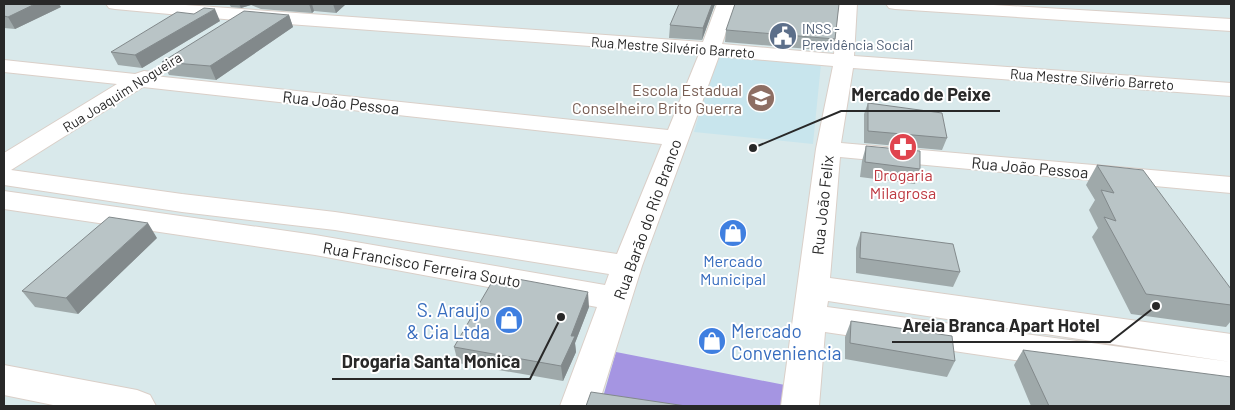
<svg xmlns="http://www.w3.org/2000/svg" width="1235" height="410" font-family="Barlow,sans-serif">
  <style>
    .education { fill: #c8e5ed }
    .green { fill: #a595e2 }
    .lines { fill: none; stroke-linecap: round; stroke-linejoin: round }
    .minor-casing { stroke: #dacfc8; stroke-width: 2 }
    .minor { fill: #fff; fill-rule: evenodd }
    .wall { fill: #9fa9aa }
    .shaded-wall { fill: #82898b }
    .building { fill: #b9c4c6; stroke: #82898b }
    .labels { text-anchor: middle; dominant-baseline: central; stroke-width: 4; stroke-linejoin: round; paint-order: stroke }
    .far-service-label { font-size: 14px; fill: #4e5e75; stroke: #fff; text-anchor: start }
    .far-street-label { font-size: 14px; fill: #282828; stroke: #fff }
    .education-label { font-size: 16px; fill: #785e54; stroke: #fff; text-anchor: end }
    .street-label { font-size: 16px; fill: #282828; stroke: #fff }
    .health-label { font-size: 16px; fill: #be3a42; stroke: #fff }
    .shop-label { font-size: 16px; fill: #366cbe; stroke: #fff }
    .near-shop-label { font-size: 19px; fill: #366cbe; stroke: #fff; text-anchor: end }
    .leader { fill: none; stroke: #282828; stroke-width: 2 }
    .callout-dot { fill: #282828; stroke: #fff; stroke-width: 2 }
    .callout-label { font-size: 18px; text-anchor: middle; font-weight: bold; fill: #282828; stroke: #fff; stroke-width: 4; stroke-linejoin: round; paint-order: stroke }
  </style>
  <rect width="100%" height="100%" fill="#d9e9eb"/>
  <path class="education" d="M716 55 821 64 813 144 694 132Z"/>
  <path class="green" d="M616 352 785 385 782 406H612L601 404Z"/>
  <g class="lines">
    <defs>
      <path id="minor" d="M106 4H171L703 42 717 4H735L722 44 834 54 839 4H857L854 56 1231 83V96L853 68 841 143 1231 177V193L840 157 830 278 1231 334V362L828 301 827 307 1231 362V392L825 332 819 406H781L816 149 833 66 719 56 642 266 598 406H560L597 307 315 255 4 209V191L315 235 605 285 609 274 335 230 182 212 4 185V153L117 84 4 72V60L135 74 144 71 152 72 154 76 668 130 699 54 246 21 115 9 109 8ZM143 87 662 144 617 254 335 212 182 194 11 170Z
        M886 4H977L1231 19V31L895 9 889 8Z
        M4 365 137 390 150 395 156 406H58L4 395Z"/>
    </defs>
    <use href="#minor" class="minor-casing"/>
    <use href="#minor" class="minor"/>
  </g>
  <path class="wall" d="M4 4 61 7 15 29 4 28Z
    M229 4H346L336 13 314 11 312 13 261 9 251 5 241 8 231 7Z
    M715 4 702 40 669 38 670 25Z
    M194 14 220 21 142 68 118 65 111 52Z
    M289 15 293 27 216 80 169 75 162 62Z
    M726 30 835 39 832 51 725 42Z
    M868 103 947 138 942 150 864 143V114Z
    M866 146 920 169 915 184 860 177 862 161Z
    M1097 165 1231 289V321L1226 327 1131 314 1092 237 1098 228 1089 210 1095 200 1086 185Z
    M861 232 960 272 953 287 856 273V248Z
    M157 238 78 314 35 307 22 291Z
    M589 307 575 343 576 352 563 381 458 363 454 347Z
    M851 321 955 361 947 377 845 359V337Z
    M1023 350 1231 406H1031L1014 365Z"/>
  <path class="shaded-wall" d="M35 4H59L61 7 15 29 8 17Z
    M239 4H251V5L241 8Z
    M309 4H312L314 11 312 13Z
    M333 4H346L336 13Z
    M712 4H715L702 40 703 28Z
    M215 9 220 21 142 68 135 55Z
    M289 15 293 27 216 80 210 66Z
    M148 223 157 238 78 314 66 298Z
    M588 292 589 307 575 343 576 352 563 381 561 366 571 336Z"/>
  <path class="building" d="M4 4H35L8 17 4 16Z
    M679 4H712L703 28 670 25Z
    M735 4H839L835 39 726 30Z
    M204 8 215 9 135 55 111 52 177 12 194 14Z
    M244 11 289 15 210 66 162 62Z
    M868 103 942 113 947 138 868 131Z
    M866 146 920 151V169L865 162Z
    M1097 165 1143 170 1231 289V305L1146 294 1104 217 1116 221 1101 190 1114 193Z
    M109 217 148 223 66 298 22 291Z
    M861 232 953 244 960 272 860 258Z
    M496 275 588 292 571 336H575L561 366 454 347Z
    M851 321 952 336 955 361 850 343Z
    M1023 350 1231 377V406H1049Z
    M591 392 686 406H586Z"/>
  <defs>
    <symbol id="civic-disc" viewBox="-11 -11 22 22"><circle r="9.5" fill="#5c6f8a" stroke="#fff"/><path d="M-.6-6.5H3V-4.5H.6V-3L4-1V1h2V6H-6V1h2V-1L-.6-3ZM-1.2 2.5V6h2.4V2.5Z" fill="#fff"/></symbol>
    <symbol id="school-disc" viewBox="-11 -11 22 22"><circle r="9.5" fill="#8d6e63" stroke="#fff"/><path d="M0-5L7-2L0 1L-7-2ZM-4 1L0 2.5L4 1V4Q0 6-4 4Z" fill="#fff"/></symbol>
    <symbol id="pharmacy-disc" viewBox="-11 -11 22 22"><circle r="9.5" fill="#e0444e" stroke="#fff"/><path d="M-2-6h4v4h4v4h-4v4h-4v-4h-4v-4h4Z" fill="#fff"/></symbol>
    <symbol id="shop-disc" viewBox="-11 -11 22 22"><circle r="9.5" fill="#3f7fe0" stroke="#fff"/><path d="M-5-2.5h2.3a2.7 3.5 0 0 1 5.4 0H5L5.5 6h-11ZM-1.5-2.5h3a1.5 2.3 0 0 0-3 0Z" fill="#fff"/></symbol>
  </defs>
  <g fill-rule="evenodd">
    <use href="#civic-disc" x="767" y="20" width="32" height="32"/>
    <use href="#school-disc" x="745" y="82" width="32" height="32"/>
    <use href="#pharmacy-disc" x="887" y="131" width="32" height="32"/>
    <use href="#shop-disc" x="717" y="217" width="32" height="32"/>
    <use href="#shop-disc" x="493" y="304" width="32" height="32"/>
    <use href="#shop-disc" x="696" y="325" width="32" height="32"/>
  </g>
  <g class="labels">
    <g class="far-service-label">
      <text x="802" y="28">INSS -<tspan x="802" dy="16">Previdência Social</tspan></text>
    </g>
    <g class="far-street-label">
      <text transform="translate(673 47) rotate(4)">Rua Mestre Silvério Barreto</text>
      <text transform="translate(1092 79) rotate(4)">Rua Mestre Silvério Barreto</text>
      <text transform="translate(122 92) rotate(-32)">Rua Joaquim Nogueira</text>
    </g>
    <g class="education-label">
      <text x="742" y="89">Escola Estadual<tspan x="742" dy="18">Conselheiro Brito Guerra</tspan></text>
    </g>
    <g class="street-label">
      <text transform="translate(341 102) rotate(6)">Rua João Pessoa</text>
      <text transform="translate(1030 167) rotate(5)">Rua João Pessoa</text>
      <text transform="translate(822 205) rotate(-84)">Rua João Felix</text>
      <text transform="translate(647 219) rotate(-70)">Rua Barão do Rio Branco</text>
      <text transform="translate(422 264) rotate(10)">Rua Francisco Ferreira Souto</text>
    </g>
    <g class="health-label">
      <text x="903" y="174">Drogaria<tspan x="903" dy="18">Milagrosa</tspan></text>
    </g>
    <g class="shop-label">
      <text x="733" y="260">Mercado<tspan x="733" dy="18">Municipal</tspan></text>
    </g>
    <g class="near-shop-label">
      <text x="490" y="309">S. Araujo<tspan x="490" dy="22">&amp; Cia Ltda</tspan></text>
      <text x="731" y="330" text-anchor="start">Mercado<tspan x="731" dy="22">Conveniencia</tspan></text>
    </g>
  </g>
  <path class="leader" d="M753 148L841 111H1000M1156 306L1110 342H892M561 317L530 379H332"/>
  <g class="callout-dot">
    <circle cx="753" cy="148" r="5"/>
    <circle cx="1156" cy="306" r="5"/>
    <circle cx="561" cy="317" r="5"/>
  </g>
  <g class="callout-label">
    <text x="921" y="101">Mercado de Peixe</text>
    <text x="1001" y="332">Areia Branca Apart Hotel</text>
    <text x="431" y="368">Drogaria Santa Monica</text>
  </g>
  <rect width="1235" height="410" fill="none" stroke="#282828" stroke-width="10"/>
</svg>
